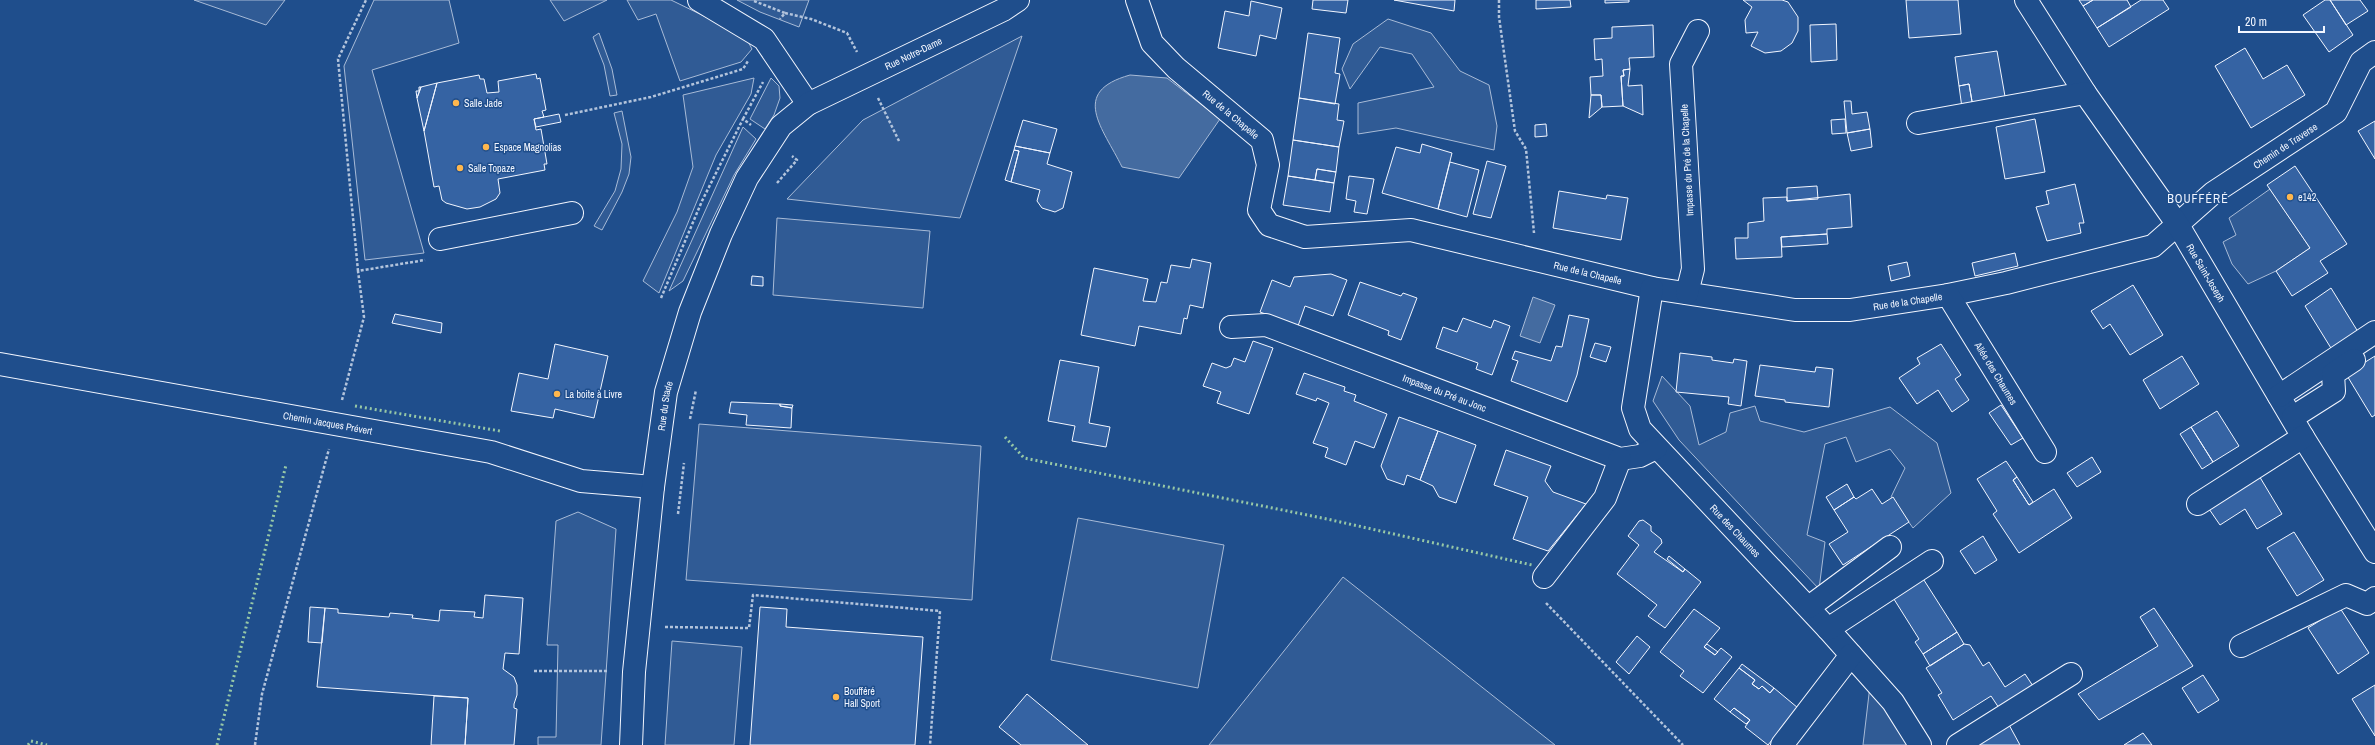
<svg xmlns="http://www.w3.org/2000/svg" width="2375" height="745" font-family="'Archivo Narrow',sans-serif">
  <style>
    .built { fill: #305b95; stroke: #a8bbd7 }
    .water { fill: #446ba0; stroke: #a8bbd7 }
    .building { fill: #3563a3; stroke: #f2f6ff }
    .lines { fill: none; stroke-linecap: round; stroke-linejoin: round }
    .minor-casing { stroke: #f2f6ff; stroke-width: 24 }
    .path { stroke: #b3c4dc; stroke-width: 2.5; stroke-dasharray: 3 2; stroke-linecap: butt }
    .minor { stroke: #1f4e8c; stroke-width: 22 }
    .hedge { stroke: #97c8a6; stroke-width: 3; stroke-dasharray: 2 3; stroke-linecap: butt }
    .poi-dot { fill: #ffb74d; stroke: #1f4e8c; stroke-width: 1.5 }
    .labels { text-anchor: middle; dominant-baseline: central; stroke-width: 3; stroke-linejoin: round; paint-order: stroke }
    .street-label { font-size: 10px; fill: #f2f6ff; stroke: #1f4e8c }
    .poi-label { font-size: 10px; fill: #f2f6ff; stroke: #1f4e8c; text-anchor: start }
    .quarter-label { font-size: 12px; letter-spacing: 1px; fill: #f2f6ff; stroke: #1f4e8c }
  </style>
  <rect width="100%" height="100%" fill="#1f4e8c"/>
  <path class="built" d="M194 0H285L266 25Z
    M374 0H449L459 43 372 70 424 253 365 260 344 66Z
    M550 0H607L564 21Z
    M627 0H671L745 36 752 49 741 62 680 81 656 14 638 20Z
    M737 0H809L799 27 760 12Z
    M1388 19 1431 33 1460 71 1489 85 1497 126 1494 150 1396 128 1358 134V103L1434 87 1412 54 1380 47 1350 89 1342 69 1353 44Z
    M599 33 612 69 617 95 610 96 604 65 593 37Z
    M1022 36 960 218 787 199 863 120Z
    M754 78 751 94 716 155 659 293 643 281 677 212 693 167 683 95Z
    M771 78 779 86 780 98 774 115 765 129 750 119Z
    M622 111 631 157 629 174 622 192 602 230 594 226 615 191 621 169 622 144 614 113Z
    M743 127 756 139 734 175 683 281 669 291Z
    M2270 189 2310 248 2276 271 2248 284 2232 264 2223 242 2236 235 2229 218Z
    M777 218 930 231 923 308 773 295Z
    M1662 376 1690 406 1699 445 1726 432 1730 413 1755 406 1760 421 1804 432 1890 407 1937 443 1951 493 1913 528 1891 497 1905 468 1890 449 1856 462 1846 437 1825 444 1807 535 1825 542 1819 589 1679 440 1653 401Z
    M699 424 981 446 972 600 686 580Z
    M578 512 616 529 601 745H538V737H556L558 645H547L556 521Z
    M1078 518 1224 545 1198 688 1051 660Z
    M1343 577 1555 745H1209Z
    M672 641 742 647 734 745H665Z
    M1871 677 1920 745H1863Z"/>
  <path class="water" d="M1130 75 1167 78 1220 119 1179 178 1122 167C1103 128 1069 92 1130 75Z
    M1533 297 1555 305 1540 343 1520 336Z"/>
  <path class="building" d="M1313 0H1348L1346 13 1312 9Z
    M1394 0H1455L1454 11Z
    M1536 0H1570L1571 7 1536 9Z
    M1605 0H1629V2L1605 3Z
    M1743 0H1782L1788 2 1798 17V31L1792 43 1781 51 1765 53 1751 46 1758 32 1746 33 1745 20 1752 7Z
    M1906 0H1958L1961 34 1909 38Z
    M2079 0H2093L2083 6Z
    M2093 0H2127L2131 7 2097 28 2083 6Z
    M2141 0H2163L2169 9 2109 47 2097 28Z
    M2325 0H2330L2353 35 2329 52 2303 15Z
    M2330 0H2360L2368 11 2346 25Z
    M1251 1 1282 8 1276 39 1260 35 1256 56 1218 48 1225 11 1249 16Z
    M1836 24 1837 60 1811 62 1810 25Z
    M1653 25 1654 57 1629 58 1630 69 1623 70 1624 76H1621L1623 106 1602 107 1601 95H1591L1590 77 1603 76 1602 59 1595 60 1594 39 1612 38V27Z
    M1308 33 1340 38 1335 73 1340 74 1335 104 1299 98Z
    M2245 48 2263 79 2287 65 2305 95 2251 128 2215 66Z
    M1997 51 2006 102 1973 107 1969 84 1959 86 1955 57Z
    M1630 69 1628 86 1642 85 1643 115 1623 106 1621 76H1624L1623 70Z
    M536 74 537 79 540 78 546 110 542 111 544 117 534 119 536 130 541 129 547 164H544L545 170 498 179 500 193 496 199 480 207 467 209 446 203 442 200 439 186 434 187 424 131 437 83 479 75 480 79H484L487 93 499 92 498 81Z
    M437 83 424 131 417 98 421 87Z
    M1969 84 1973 107 1962 108 1959 86Z
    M419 87H421L417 98 416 91H419Z
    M1591 95H1601L1602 107 1589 118Z
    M1299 98 1339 104 1337 120 1344 121 1339 147 1293 140Z
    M1844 101H1851L1852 114 1867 112 1870 129 1847 133Z
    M559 114 561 122 536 127 534 119Z
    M1845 119 1846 133 1832 134 1831 120Z
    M2035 119 2045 172 2005 179 1996 127Z
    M1023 120 1057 129 1050 153 1015 146Z
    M2375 121V159L2358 131Z
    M1546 124 1547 136 1535 137V125Z
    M1870 129 1872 147 1851 151 1847 133Z
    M1293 140 1339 147 1336 172 1317 169 1315 180 1288 176Z
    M1422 144 1452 153 1438 209 1382 193 1396 147 1420 153Z
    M1015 146 1050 153 1047 164 1072 172 1063 208 1055 212 1042 208 1037 201 1040 190 1011 182 1019 151 1014 150Z
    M1014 150 1019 151 1011 182 1005 180Z
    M1487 161 1506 166 1491 218 1473 214Z
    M1450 162 1479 170 1467 217 1438 209Z
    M2295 166 2347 244 2320 261 2328 273 2292 296 2276 271 2310 248 2267 185Z
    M1317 169 1336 172 1334 183 1315 180Z
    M1288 176 1334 183 1330 212 1283 205Z
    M1349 176 1374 179 1367 214 1354 212 1356 201 1346 199Z
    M2075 184 2084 223H2079L2081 233 2047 241 2036 207 2049 204 2046 191Z
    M1817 186 1818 199 1787 201V188Z
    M1559 191 1606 199 1607 195 1628 198 1621 240 1553 228Z
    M1850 194 1852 227 1827 229V234L1781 237 1782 257 1736 259 1735 238H1748V223L1764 221 1763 198 1787 197V201Z
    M1827 234 1828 244 1782 247 1781 237Z
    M2015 253 2018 266 1975 276 1972 263Z
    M1192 259 1211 263 1203 308 1190 305 1187 319 1184 318 1181 334 1139 326 1135 346 1081 335 1094 268 1148 279 1143 301 1156 302 1161 282 1167 283 1171 265 1190 268Z
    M1907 262 1910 276 1891 281 1888 266Z
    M1331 274 1347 280 1333 316 1305 306 1298 326 1260 312 1272 280 1290 287 1294 277Z
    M752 276 763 277V286L751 285Z
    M1360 282 1401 296 1403 293 1417 298 1401 340 1388 335 1389 331 1348 315Z
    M2133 285 2163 335 2130 355 2110 324 2103 329 2091 311Z
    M2331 288 2360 335 2334 353 2305 306Z
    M395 314 442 323 441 333 392 323Z
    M1569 315 1589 319 1577 375 1567 402 1511 381 1518 361 1512 359 1515 351 1551 361 1556 346 1562 347Z
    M1463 318 1491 328 1494 320 1510 326 1492 375 1476 369 1478 363 1436 348 1443 327 1457 332Z
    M1253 341 1273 348 1249 414 1217 403 1221 392 1203 386 1212 363 1226 368 1231 366 1234 358 1245 362Z
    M1595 343 1611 347 1606 362 1590 357Z
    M555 344 608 356 594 418 555 409 553 418 511 411 519 373 548 379Z
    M1941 344 1961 375 1955 379 1969 400 1952 412 1938 390 1917 404 1899 378 1920 364 1917 358Z
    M1680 353 1712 357V360L1733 363 1734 359 1747 361 1741 406 1728 404 1729 397 1676 392Z
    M2182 356 2199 384 2160 409 2143 380Z
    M2375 356V415L2372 417 2346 374Z
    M1060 360 1099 367 1089 423 1110 427 1106 447 1072 441 1075 426 1048 421Z
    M1760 365 1815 372 1816 367 1833 369 1829 407 1785 402V400L1755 396Z
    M1304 373 1345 387 1344 391 1356 395 1354 401 1387 414 1374 448 1355 441 1346 465 1325 457 1328 448 1313 443 1329 403 1317 398 1316 401 1296 394Z
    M731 402 780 404V406L792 408 791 428 746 425 747 415 729 413Z
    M780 404 793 405 792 408 780 406Z
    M2001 405 2023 438 2011 445 1989 413Z
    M2217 411 2239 446 2213 462 2191 427Z
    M1399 417 1438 431 1420 480 1407 475 1404 485 1387 479 1381 466Z
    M2191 427 2213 462 2202 469 2180 434Z
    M1438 431 1476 445 1456 503 1439 497 1433 486 1420 480Z
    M1506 450 1551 466 1545 481 1553 492 1586 504 1548 551 1513 539 1528 497 1494 485Z
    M2092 457 2101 472 2077 487 2067 473Z
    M2006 461 2017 477 2013 480 2029 505 2054 489 2072 518 2019 553 1993 514 1997 511 1977 479Z
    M2258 474 2282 514 2257 529 2245 509 2220 525 2207 506Z
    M2017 477 2033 502 2029 505 2013 480Z
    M1847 484 1854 497 1834 510 1826 497Z
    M1872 489 1882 504 1893 497 1909 522 1843 565 1829 544 1848 532 1834 510 1854 497 1856 499Z
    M1643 520 1651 526V531L1661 539 1662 543 1654 552 1683 572 1685 569 1701 582 1665 628 1648 616 1657 605 1617 574 1639 545 1628 536 1639 521Z
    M2294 532 2324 580 2297 596 2267 548Z
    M1983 536 1997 560 1975 574 1960 551Z
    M1669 556 1685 569 1683 572 1667 559Z
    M1922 577 1957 632 1923 654 1915 642 1919 639 1892 596Z
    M485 595 523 598 519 654 505 653 503 669 514 677 517 685V695L514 704V708L517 709 514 745H465L468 698 317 687 325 608 338 609V613L389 617 390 613 413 615 412 618 439 621 440 610 475 612 474 617 483 618Z
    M310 607 325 608 322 643 308 642Z
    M760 607 787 609 786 627 923 637 915 745H750Z
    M2154 608 2193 666 2099 720 2078 694 2158 646 2140 617Z
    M2340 608 2369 653 2338 674 2308 628Z
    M1694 609 1720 628 1704 647 1715 655 1721 648 1732 657 1703 693 1680 676 1684 671 1660 652Z
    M1957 632 1964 644 1930 666 1923 654Z
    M1637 636 1650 647 1629 674 1616 662Z
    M1707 644 1718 652 1715 655 1704 647Z
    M1964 644 1970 645 1983 666 1989 662 2005 687 2025 674 2033 686 1999 708 1991 696 1953 720 1938 695 1942 693 1926 668Z
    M1742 664 1774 688 1770 693 1762 686 1759 689 1752 684 1755 680 1739 668Z
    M1739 668 1755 680 1752 684 1759 689 1762 686 1770 693 1774 688 1798 708 1768 745 1745 727 1750 720 1734 708 1730 712 1714 699Z
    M2203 675 2219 700 2198 713 2182 688Z
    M2375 685V736L2352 699Z
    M1027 694 1088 745H1021L999 727Z
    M434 696 468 698 465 745H431Z
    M1734 708 1750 720 1746 724 1730 712Z
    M2008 723 2020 745H1971Z
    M2143 733 2152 745H2124Z"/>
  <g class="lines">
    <defs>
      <g id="minor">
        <path d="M699 0 764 39 808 104"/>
        <path id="s1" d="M1137 0 1152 43 1176 68 1262 140 1268 165 1259 210 1269 225 1305 237 1411 230 1652 288 1795 310H1850L1948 295 2006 283 2153 246 2213 193 2336 112 2361 62 2375 52"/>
        <path id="s2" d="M2026 0 2085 93 2178 225 2303 437 2375 552"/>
        <path d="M1918 123 2085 93"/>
        <path d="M440 239 572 213"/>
        <path id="s3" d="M1652 288 1633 408 1640 429 1828 629 1893 702 1920 745"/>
        <path d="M1687 293 1693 269 1681 64 1698 31"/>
        <path id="s4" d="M1948 295 2045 452"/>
        <path id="s5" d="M1231 327 1266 325 1620 459 1640 456 1656 448"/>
        <path id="s6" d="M0 364 491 452 581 481 653 487"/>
        <path d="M2279 396 2375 332"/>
        <path d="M2293 417 2334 391 2333 374 2354 360"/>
        <path d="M2198 504 2303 437"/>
        <path d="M1544 577 1605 498 1620 459"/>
        <path d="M1809 607 1890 547"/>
        <path d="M1828 629 1932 561"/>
        <path d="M2241 646 2346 595 2367 604 2375 598"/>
        <path id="s7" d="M631 745 634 672 653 487 666 392 690 312 721 234 747 178 781 126 808 104 1003 10 1018 0"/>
        <path d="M1782 745 1851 655"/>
        <path d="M1958 745 2071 674"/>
      </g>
    </defs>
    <use href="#minor" class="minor-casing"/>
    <path class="path" d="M1499 0V17L1515 131 1526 149 1534 233
      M754 1 785 13 780 19
      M785 13 811 19 847 33 857 52
      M878 98 899 141
      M565 115 651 97 743 69 748 61
      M743 119 763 82
      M777 183 797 160 792 156
      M358 271 338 59 366 0
      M661 298 702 201 743 119 751 125
      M342 400 364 317 358 271 425 260
      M690 419 696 390
      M678 514 684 463
      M1546 603 1683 745
      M665 627 749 628 753 595 940 611 930 745
      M534 671H608
      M255 745 262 694 329 449"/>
    <use href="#minor" class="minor"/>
    <path class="hedge" d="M355 406 500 431
      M1005 437 1024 458 1327 519 1532 565
      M28 745 31 741 47 745
      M217 745 286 465"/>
  </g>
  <g class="poi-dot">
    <circle cx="456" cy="103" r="4"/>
    <circle cx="486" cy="147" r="4"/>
    <circle cx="460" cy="168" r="4"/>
    <circle cx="2290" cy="197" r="4"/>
    <circle cx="557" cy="394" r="4"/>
    <circle cx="836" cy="697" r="4"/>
  </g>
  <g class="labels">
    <g class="street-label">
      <text stroke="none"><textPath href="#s7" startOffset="798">Rue Notre-Dame</textPath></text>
      <text stroke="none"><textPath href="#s1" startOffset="152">Rue de la Chapelle</textPath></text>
      <text stroke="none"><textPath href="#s1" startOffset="1350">Chemin de Traverse</textPath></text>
      <text transform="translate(1687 160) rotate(-93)">Impasse du Pré de la Chapelle</text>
      <text stroke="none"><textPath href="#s1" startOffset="608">Rue de la Chapelle</textPath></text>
      <text stroke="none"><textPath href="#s2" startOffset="327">Rue Saint-Joseph</textPath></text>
      <text stroke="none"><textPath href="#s1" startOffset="932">Rue de la Chapelle</textPath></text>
      <text stroke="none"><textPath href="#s4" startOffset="92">Allée des Chaumes</textPath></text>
      <text stroke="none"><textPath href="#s5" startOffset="226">Impasse du Pré au Jonc</textPath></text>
      <text stroke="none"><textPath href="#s7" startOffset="341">Rue du Stade</textPath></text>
      <text stroke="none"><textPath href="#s6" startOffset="333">Chemin Jacques Prévert</textPath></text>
      <text stroke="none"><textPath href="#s3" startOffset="283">Rue des Chaumes</textPath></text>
    </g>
    <g class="poi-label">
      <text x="464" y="103">Salle Jade</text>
      <text x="494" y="147">Espace Magnolias</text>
      <text x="468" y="168">Salle Topaze</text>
      <text x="2298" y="197">e142</text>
      <text x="565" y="394">La boite à Livre</text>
      <text x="844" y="691">Boufféré<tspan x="844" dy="12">Hall Sport</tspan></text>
    </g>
    <g class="quarter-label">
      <text x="2198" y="199">BOUFFÉRÉ</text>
    </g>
  </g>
  <path d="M2239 26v6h85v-6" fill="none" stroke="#f2f6ff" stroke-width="2"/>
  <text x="2245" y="26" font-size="12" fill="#f2f6ff" stroke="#1f4e8c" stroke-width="3" paint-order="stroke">20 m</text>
</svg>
